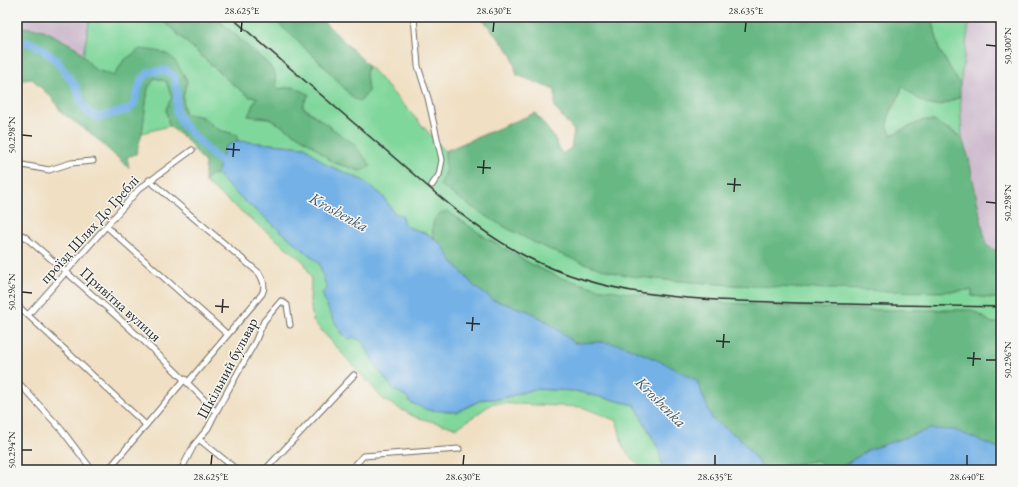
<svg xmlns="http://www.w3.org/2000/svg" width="1018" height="487" font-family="'EB Garamond',serif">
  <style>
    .industrial { fill: #cfbdcf }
    .green { fill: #80d79b; stroke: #568163 }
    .forest { fill: #68b883; stroke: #4a7257 }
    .water { fill: #73b1e6; stroke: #4f6e88 }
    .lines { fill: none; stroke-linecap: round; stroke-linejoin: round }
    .river { stroke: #73b1e6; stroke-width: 8 }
    .street-casing { stroke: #706a60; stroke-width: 7 }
    .street { stroke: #fff; stroke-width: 5 }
    .rail { stroke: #2b2b2b; stroke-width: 1.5 }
    .ticks { fill: none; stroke: #2b2b2b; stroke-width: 1.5 }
    .labels { text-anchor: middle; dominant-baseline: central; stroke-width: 3; stroke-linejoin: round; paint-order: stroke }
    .street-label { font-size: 15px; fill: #2b2b2b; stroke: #f6f6f2 }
    .water-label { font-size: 16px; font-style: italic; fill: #445a6c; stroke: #f6f6f2 }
    .neatline { fill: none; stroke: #2b2b2b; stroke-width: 1.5 }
    .ticks-label { font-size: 10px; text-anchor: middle; fill: #2b2b2b }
  </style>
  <rect width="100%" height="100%" fill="#f6f6f2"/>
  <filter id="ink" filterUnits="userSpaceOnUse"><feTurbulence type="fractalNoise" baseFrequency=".025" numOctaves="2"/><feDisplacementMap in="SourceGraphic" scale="8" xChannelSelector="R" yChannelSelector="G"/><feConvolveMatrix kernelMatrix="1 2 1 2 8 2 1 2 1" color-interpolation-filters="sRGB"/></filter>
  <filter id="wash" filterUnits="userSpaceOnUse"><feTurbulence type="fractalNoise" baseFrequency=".012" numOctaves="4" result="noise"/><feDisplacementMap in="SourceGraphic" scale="16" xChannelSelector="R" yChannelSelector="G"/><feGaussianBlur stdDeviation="0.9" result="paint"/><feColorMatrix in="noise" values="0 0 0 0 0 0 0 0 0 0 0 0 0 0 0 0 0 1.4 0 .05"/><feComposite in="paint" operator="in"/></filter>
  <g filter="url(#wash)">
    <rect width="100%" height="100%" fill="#f0dfc2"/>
    <path class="industrial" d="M17 17H90L83 55 77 48 44 30 17 26Z
      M970 17H1001V250H995L986 245 969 159 962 138 960 85Z"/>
    <path class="green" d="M90 17H159L229 81 250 97H257L248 116 269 118 311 144 332 162 361 171 333 129 302 106 309 95 293 87 277 89 275 74 269 65 215 17H272L325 67 354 99 368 92 366 73 368 65 445 151 446 172 506 226 537 244 613 272 666 280 730 285 940 292 972 290V296L1001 299V323H992L972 310H863L723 303 674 300 596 288 558 277 531 264 488 239 447 211 432 228 434 238 428 234 408 227 394 213 382 195 362 180 325 164 305 147 237 141 238 135 219 130 202 117 184 113 183 96 187 81 123 61 114 76 94 69 83 55Z
      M932 17H970L960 85 939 49Z
      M155 78 166 81 172 97 166 109 169 126 142 133 148 88Z
      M902 86 940 106 960 97 962 138 951 130 924 120 891 135C882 120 892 113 898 99 900 95 901 90 902 86Z
      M217 174 234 192 319 263 342 335 354 336 363 342 377 368 394 390 406 396 411 403 457 412 483 399H500L534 389 575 391 635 405 658 448 664 470H643L623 448 617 421 582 407 493 403 457 428 415 417 384 400 313 321 310 301 311 277 304 262 205 182 209 175Z
      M817 460 827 470H765Z"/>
    <path class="forest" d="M159 17H215L269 65 275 74 277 89 293 87 309 94 302 107 354 144 371 166 361 171 332 162 311 144 269 118 248 116 257 97H250L229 81Z
      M272 17H319L368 65 366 73 368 92 361 101 354 99 325 67Z
      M481 17H932L939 49 960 85V97C929 111 928 107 902 86 897 104 880 119 892 135L924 120 934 121 962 138 969 159 986 245 994 250H1001V299L972 296V290C924 294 877 290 829 289 780 288 731 285 681 281 659 279 634 278 612 272 551 255 491 223 440 185L446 172 445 151 535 113 554 137 562 154 571 148 574 131 555 108V90L517 75 512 55Z
      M17 26 44 30 77 48 94 69 114 76 123 61 140 49C170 52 172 53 187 81L183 96 184 113 202 117 219 130 238 135 237 141 225 147 217 174 209 175 205 182V163L185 138 169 126 166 109 172 97 166 81 155 78 148 88 142 133 136 154 127 157 129 168 88 131 62 113 52 98 32 79 17 81Z
      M447 211 488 239 531 264 558 277 596 288 674 300 723 303 863 310H972L992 323H1001V449L979 442 868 450 837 470H827L817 460 764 470 741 439 712 419 697 381 602 342 574 343 548 322 528 311 493 300 475 287 452 261 442 245 434 238C431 225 432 215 447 211Z"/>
    <path class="water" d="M237 141 305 147 325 164 362 180 382 195 394 213 402 215 403 222 408 227 428 234 442 245 452 261 475 287 493 300 528 311 548 322 574 343 602 342 622 345 664 363 697 381 712 419 741 439 764 470H664L658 448 635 405 575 391 534 389 500 399H483L457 412 428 410 411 403 406 396 394 390 377 368 363 342 354 337 349 339C338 333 326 305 322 293L327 289 319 263 234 192 217 174 225 147Z
      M930 429 954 430 1001 449V470H837L868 450Z"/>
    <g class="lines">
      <path class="river" d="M17 44 28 42 39 47 56 60 77 88 80 100 89 114 99 117 127 110 134 104 141 80 149 72 166 70 174 76 177 93 176 111 183 125 214 156 229 167"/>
    </g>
  </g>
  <g filter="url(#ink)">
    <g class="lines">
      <defs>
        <path id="street" d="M414 17 418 66 428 98 442 160 439 175 432 185
          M17 164 49 170 71 163 93 161
          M149 180 259 273C263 280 266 286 262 294L188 382
          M106 226 227 334
          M17 233 24 236C90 292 156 349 216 412
          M17 305 146 425
          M28 315 139 189 192 150
          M17 381 61 429 92 470
          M200 440 237 470
          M108 470 185 379
          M181 470 194 445 208 428 216 412 255 342 264 321 281 301 287 305 290 325
          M265 470 354 375
          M351 470 363 456 459 449"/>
      </defs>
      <use href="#street" class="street-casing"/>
      <use href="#street" class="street"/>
      <path class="rail" d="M231 17C284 63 336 108 389 153 432 190 476 231 527 257 607 297 684 299 771 302 848 305 924 305 1001 307"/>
    </g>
  </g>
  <path class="ticks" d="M241 32 242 22M493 32 494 22M745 32 746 22M986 45 996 46M22 135 32 136M226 149 240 150M233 157 234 143M477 167 491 168M483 174 484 160M727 184 741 185M734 192 735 178M986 202 996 203M22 292 32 293M215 306 229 307M222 313 223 299M466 323 480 324M472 331 473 317M716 341 730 342M723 348 724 334M967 358 981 359M986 360H996M973 366 974 352M22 450H32M211 465 212 455M463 465 464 455M715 465V455M967 465V455"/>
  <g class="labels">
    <g class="street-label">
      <text transform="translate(89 229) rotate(-48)">проїзд Шлях До Греблі</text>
      <text transform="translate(121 304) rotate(42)">Привітна вулиця</text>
      <text transform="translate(227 368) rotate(-62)">Шкільний бульвар</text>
    </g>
    <g class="water-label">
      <text transform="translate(339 212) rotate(29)">Kroshenka</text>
      <text transform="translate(661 402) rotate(45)">Kroshenka</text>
    </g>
  </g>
  <rect width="1018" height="487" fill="none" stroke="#f6f6f2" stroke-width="44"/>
  <rect x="22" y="22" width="974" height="443" class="neatline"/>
  <g class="ticks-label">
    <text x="242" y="14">28.625°E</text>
    <text x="494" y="14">28.630°E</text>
    <text x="746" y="14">28.635°E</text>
    <text transform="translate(1007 46) rotate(-90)" y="4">50.300°N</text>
    <text transform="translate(11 135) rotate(-90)" y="4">50.298°N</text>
    <text transform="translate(1007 203) rotate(-90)" y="4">50.298°N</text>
    <text transform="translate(11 292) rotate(-90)" y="4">50.296°N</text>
    <text transform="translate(1007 360) rotate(-90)" y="4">50.296°N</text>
    <text transform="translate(11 450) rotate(-90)" y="4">50.294°N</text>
    <text x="211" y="480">28.625°E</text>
    <text x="463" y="480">28.630°E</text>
    <text x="715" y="480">28.635°E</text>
    <text x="967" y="480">28.640°E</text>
  </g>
</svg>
